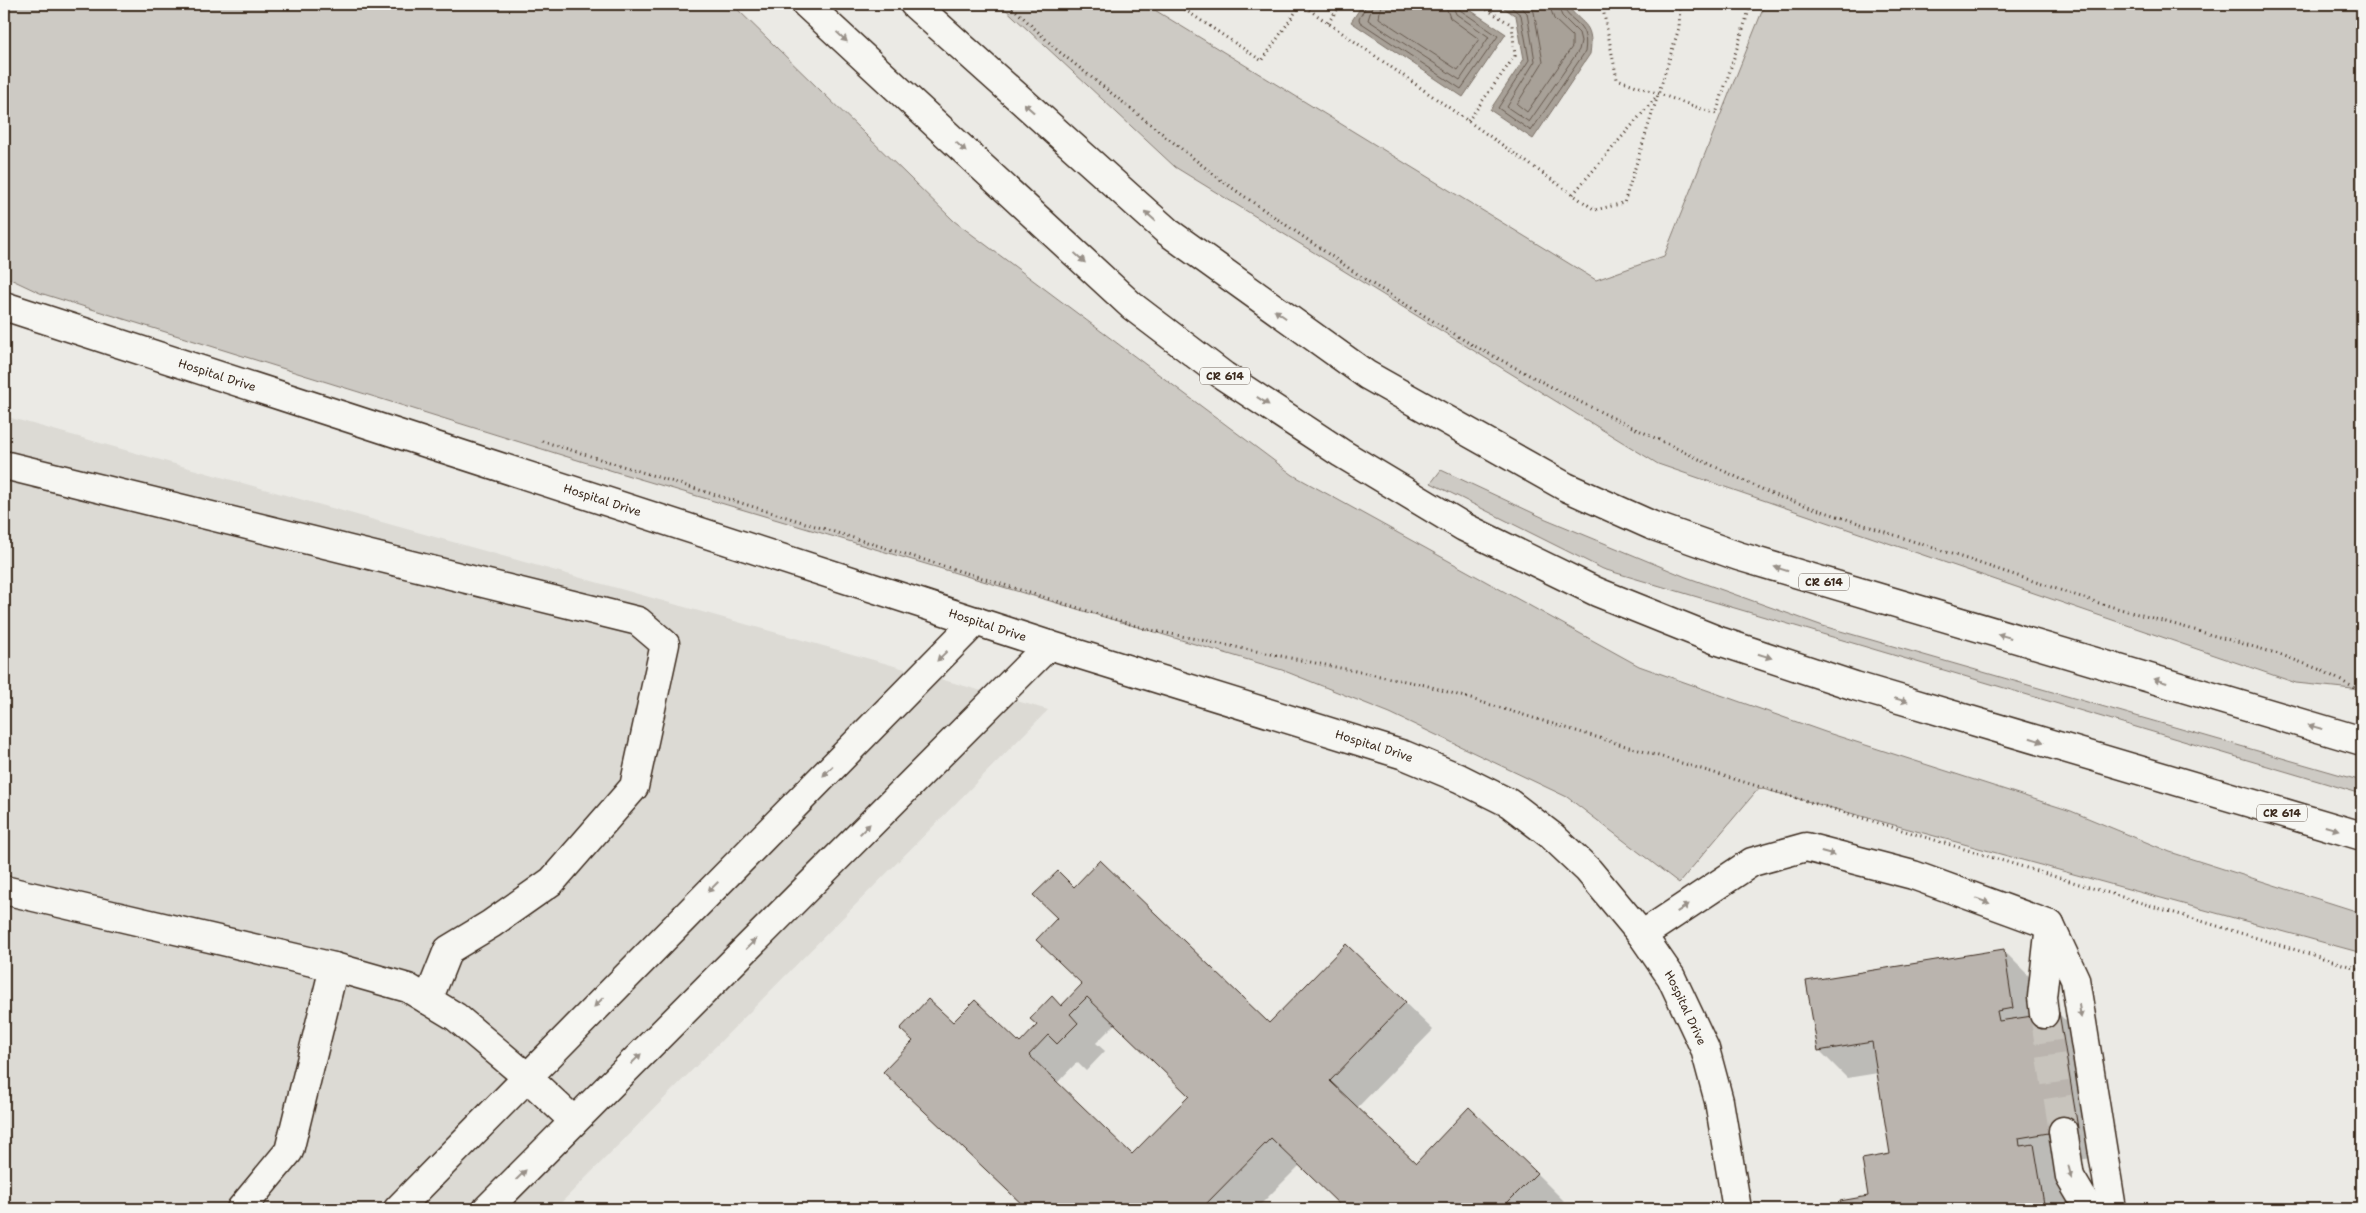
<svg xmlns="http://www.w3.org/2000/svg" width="2366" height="1213" font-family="'Shantell Sans',sans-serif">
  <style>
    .built { fill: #dcdad4 }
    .green { fill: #cdcac4; stroke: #847a71 }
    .water { fill: #a8a198; stroke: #7c7167 }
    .shadow { fill: #0003; fill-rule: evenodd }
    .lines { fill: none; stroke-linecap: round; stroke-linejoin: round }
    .shore { stroke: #675a4f; stroke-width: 1 }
    .building { fill: #bab4ae; stroke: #3b2a1e; fill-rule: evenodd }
    .minor-tunnel { stroke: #c8c4bd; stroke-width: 28; stroke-dasharray: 28 14; stroke-linecap: butt }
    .minor-casing { stroke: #3b2a1e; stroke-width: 31 }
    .highway-casing { stroke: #3b2a1e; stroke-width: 31 }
    .path { stroke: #3b2a1e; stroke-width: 3; stroke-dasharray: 1 4; stroke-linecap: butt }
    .minor { stroke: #f6f6f2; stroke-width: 28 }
    .highway { stroke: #f6f6f2; stroke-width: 28 }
    .oneway { fill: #989088 }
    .labels { text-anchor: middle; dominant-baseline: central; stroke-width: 4; stroke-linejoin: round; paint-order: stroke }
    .shield { fill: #f6f6f2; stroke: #73675e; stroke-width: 1 }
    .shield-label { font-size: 11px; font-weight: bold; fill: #3b2a1e }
    .street-label { font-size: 12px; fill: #3b2a1e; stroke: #f6f6f2 }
  </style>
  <rect width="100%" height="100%" fill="#ebeae5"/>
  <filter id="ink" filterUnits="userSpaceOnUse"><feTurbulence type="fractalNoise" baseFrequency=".02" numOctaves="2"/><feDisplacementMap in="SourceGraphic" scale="10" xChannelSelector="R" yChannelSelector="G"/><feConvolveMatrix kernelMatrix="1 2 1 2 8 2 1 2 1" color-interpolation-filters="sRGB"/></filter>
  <g filter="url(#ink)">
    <path class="built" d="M4 416 877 661 1048 710 555 1209H4Z"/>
    <path class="green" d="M4 4H732L954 221 1293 475 1639 666 1825 732 2071 811 2170 852 2362 913V953L1759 788 1679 883 1567 797 1390 713 1282 670 613 471 40 293 4 276Z
      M1000 4H1145L1596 280 1664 256 1765 4H2362V690L2296 683 1658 464 1175 167Z
      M1441 470 1546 519 1686 577 1823 626 2362 781V794L1603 569 1431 483Z"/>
    <path class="water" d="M1363 4H1461L1506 34 1463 97 1351 22Z
      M1498 4H1567C1580 26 1595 20 1590 54L1533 139 1490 110 1524 59 1516 16Z"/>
    <path class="shadow" d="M1074 888 1269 1025 1405 1003 1433 1030 1357 1108 1416 1164 1536 1173 1564 1201 1556 1209H1345L1300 1165 1256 1209H1027L913 1100 953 1024 1020 1045 1083 984 1058 918ZM1115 1024 1190 1096 1132 1156 1057 1083 1077 1062 1086 1071 1105 1051 1096 1043Z
      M2003 950 2031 978 2037 1016 2058 1013 2086 1041 2105 1156 2053 1164 2062 1173 2068 1209H1843L1842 1202 1869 1197 1892 1155 1878 1073 1847 1078 1819 1050Z"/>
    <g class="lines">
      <path class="shore" d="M1367 4 1359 19 1360 22 1461 89 1498 36 1460 10 1459 4
        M1373 4 1368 20 1460 80 1489 37 1456 14 1452 4
        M1381 4 1379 18 1458 70 1479 39 1450 18 1445 4
        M1507 4 1521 15 1529 60 1498 108 1531 131 1585 52C1590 18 1566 24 1563 4
        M1518 4 1527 13 1535 61 1507 107 1529 122 1579 50 1581 41 1579 33 1562 16 1557 4
        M1530 4 1534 12 1543 62 1517 104 1527 112 1572 47V36L1554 19 1549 4"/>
    </g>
    <path class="building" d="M1100 860 1269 1023 1346 944 1406 1002 1330 1081 1416 1163 1469 1107 1537 1173 1501 1209H1344L1271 1138 1201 1209H1027L883 1072 913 1041 900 1029 928 999 953 1022 975 1000 1020 1043 1037 1025 1030 1019 1052 996 1061 1006 1082 984 1036 940 1057 918 1033 895 1058 871 1074 887ZM1087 997 1189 1096 1132 1154 1029 1055 1048 1035 1057 1044 1078 1023 1070 1014Z
      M2004 949 2013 1008 1997 1011 1999 1021 2059 1012 2078 1128 2019 1138 2020 1146 2034 1144 2044 1204 2011 1209H1842L1840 1201 1868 1196 1862 1159 1890 1154 1872 1042 1818 1051 1806 981Z"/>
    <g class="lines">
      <path class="minor-tunnel" d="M2044 1014 2063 1131"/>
      <defs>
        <g id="minor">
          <path id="s1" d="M4 306 1049 645 1404 755 1459 778 1509 803 1552 836 1588 870 1642 935 1671 977 1705 1049 1719 1101 1737 1209"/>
          <path d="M4 465 638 621 665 644 634 787 552 881 491 924 448 950 428 1000"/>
          <path d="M4 890 334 967 408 988 456 1017 527 1077 574 1121"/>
          <path d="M1642 935 1752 862 1806 847 1913 875 2050 925 2075 979 2112 1209"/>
          <path d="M2044 1014 2042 997 2050 925"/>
          <path d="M2063 1131 2070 1177 2089 1209"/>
          <path d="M241 1209 289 1151 334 967"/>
          <path d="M398 1209 976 621"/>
          <path d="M487 1209 1049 645"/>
        </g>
        <path id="highway" d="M806 4 1132 306 1224 376 1341 453 1464 527 1597 592 1719 641 1855 686 2362 836
          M914 4 1168 232 1367 375 1566 487 1651 525 1738 556 2362 741"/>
      </defs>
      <use href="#minor" class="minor-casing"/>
      <use href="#highway" class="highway-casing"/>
      <path class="path" d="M1009 4 1057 50 1222 181 1369 282 1469 343 1578 401 1774 495 2099 603 2279 654 2321 670 2362 692
        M1176 4 1262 61 1301 4
        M1301 4 1595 210 1624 203 1679 28 1680 4
        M1602 4 1617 79 1716 114 1751 4
        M1328 23 1341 4
        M1468 121 1515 56 1512 25 1478 4
        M1573 194 1657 96
        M542 441 1146 629 1425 685 2362 970"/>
      <use href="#minor" class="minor"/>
      <use href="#highway" class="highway"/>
    </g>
    <defs><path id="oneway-solid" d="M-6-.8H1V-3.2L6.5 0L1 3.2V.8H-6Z" transform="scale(1.25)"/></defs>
    <g class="oneway">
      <use href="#oneway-solid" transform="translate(842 37) rotate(43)"/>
      <use href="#oneway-solid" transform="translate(1029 108) rotate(-138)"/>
      <use href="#oneway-solid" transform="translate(961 147) rotate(43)"/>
      <use href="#oneway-solid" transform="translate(1150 216) rotate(-138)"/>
      <use href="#oneway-solid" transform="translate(1080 258) rotate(43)"/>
      <use href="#oneway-solid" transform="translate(1280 314) rotate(-145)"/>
      <use href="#oneway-solid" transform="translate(1263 401) rotate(34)"/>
      <use href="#oneway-solid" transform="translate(1781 569) rotate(-163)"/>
      <use href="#oneway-solid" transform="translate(2004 636) rotate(-164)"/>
      <use href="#oneway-solid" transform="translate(942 656) rotate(135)"/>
      <use href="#oneway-solid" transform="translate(1765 656) rotate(18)"/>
      <use href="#oneway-solid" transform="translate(2160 681) rotate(-164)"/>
      <use href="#oneway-solid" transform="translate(1901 700) rotate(16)"/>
      <use href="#oneway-solid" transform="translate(2315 727) rotate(-164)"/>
      <use href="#oneway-solid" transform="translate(2037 740) rotate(17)"/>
      <use href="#oneway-solid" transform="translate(828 771) rotate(135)"/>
      <use href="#oneway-solid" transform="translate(2332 828) rotate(16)"/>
      <use href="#oneway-solid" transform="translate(865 829) rotate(-45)"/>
      <use href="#oneway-solid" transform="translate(1828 853) rotate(15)"/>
      <use href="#oneway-solid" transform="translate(713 887) rotate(135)"/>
      <use href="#oneway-solid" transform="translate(1983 901) rotate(20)"/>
      <use href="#oneway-solid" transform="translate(1683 908) rotate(-33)"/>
      <use href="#oneway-solid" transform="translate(751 944) rotate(-45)"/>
      <use href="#oneway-solid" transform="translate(599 1002) rotate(135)"/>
      <use href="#oneway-solid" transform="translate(2080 1011) rotate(81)"/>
      <use href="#oneway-solid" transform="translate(636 1059) rotate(-45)"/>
      <use href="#oneway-solid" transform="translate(2070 1172) rotate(76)"/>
      <use href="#oneway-solid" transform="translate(521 1175) rotate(-45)"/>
    </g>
  </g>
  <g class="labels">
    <g class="shield">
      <rect x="1200" y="367.5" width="50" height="17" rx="4"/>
      <rect x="1799" y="573.5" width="50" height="17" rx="4"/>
      <rect x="2257" y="804.5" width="50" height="17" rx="4"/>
    </g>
    <g class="shield-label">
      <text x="1225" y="376">CR 614</text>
      <text x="1824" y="582">CR 614</text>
      <text x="2282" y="813">CR 614</text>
    </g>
    <g class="street-label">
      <text stroke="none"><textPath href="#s1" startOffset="224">Hospital Drive</textPath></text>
      <text stroke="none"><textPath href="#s1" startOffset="629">Hospital Drive</textPath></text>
      <text stroke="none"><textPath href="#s1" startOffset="1034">Hospital Drive</textPath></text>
      <text stroke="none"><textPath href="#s1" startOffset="1439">Hospital Drive</textPath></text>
      <text stroke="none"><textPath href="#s1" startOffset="1859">Hospital Drive</textPath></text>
    </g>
  </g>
  <rect width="2366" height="1213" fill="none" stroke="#f6f6f2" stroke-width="20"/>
  <rect x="10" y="10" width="2346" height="1193" fill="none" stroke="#3b2a1e" stroke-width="2" filter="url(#ink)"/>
</svg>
